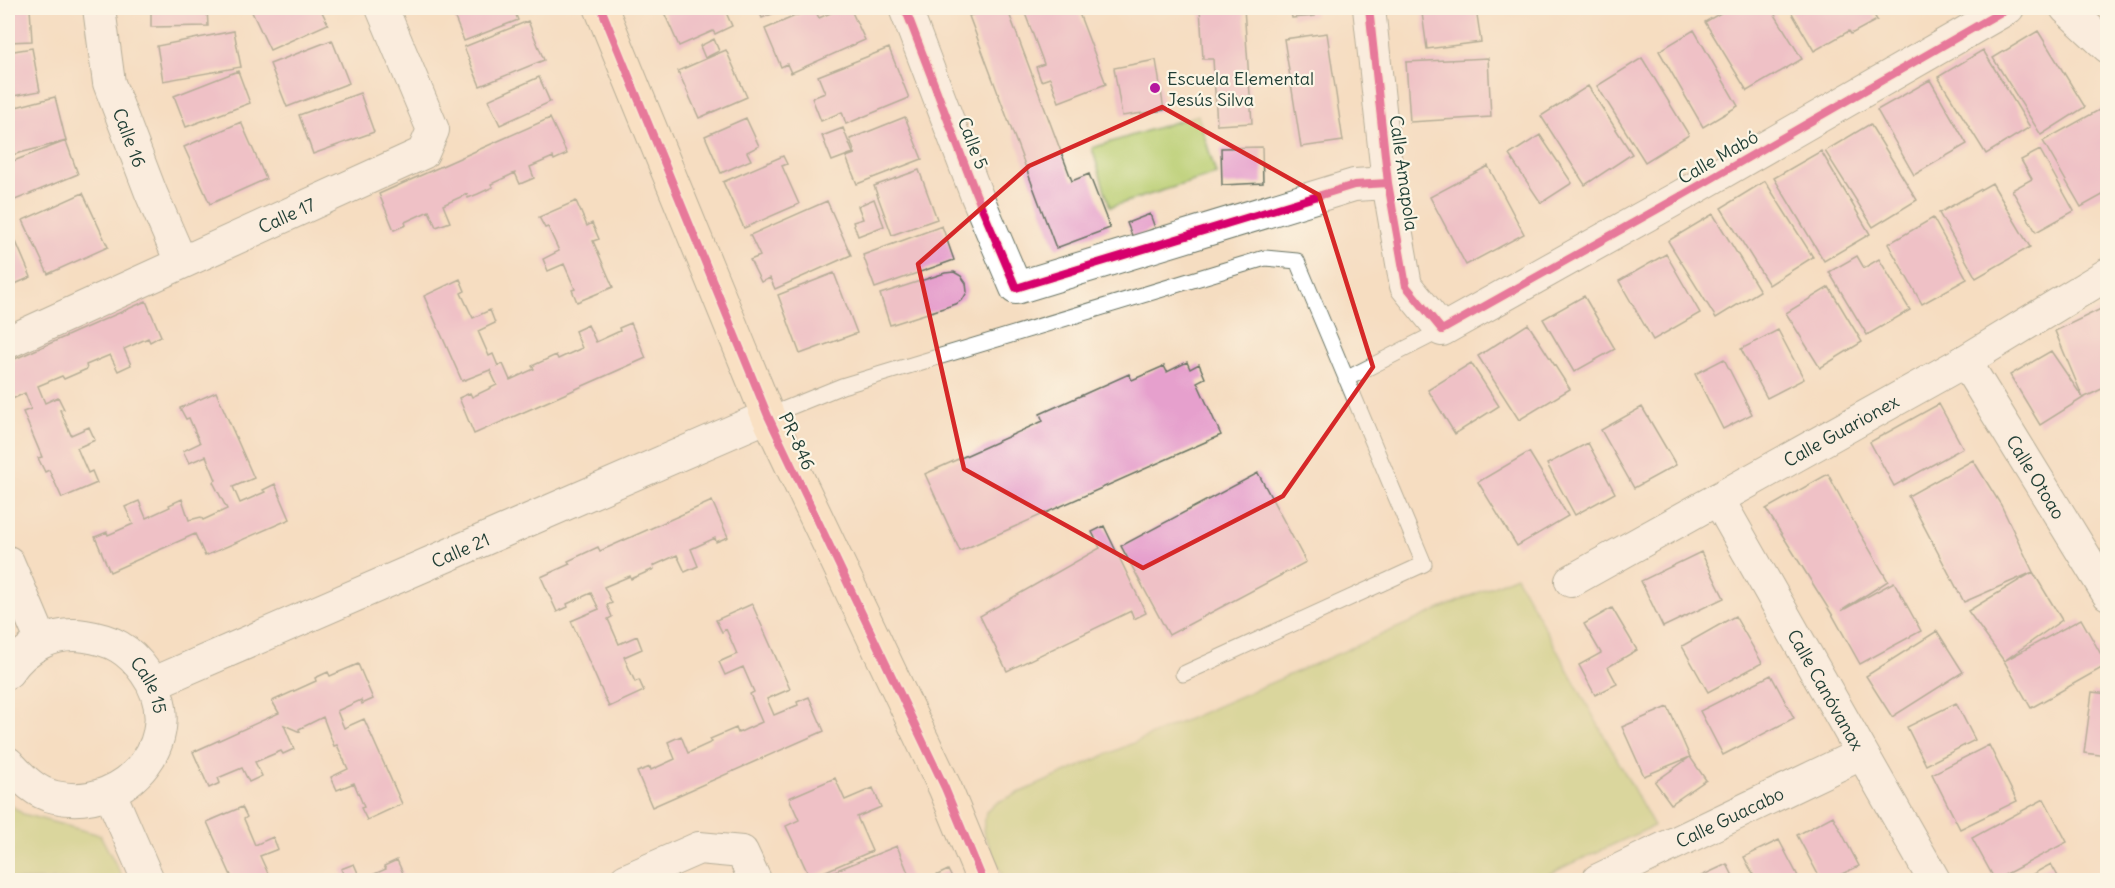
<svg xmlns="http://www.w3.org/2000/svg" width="2115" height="888" font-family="Delius,sans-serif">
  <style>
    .green { fill: #b9ce72; stroke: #6c8653; stroke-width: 1.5 }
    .building { fill: #e6a0cd }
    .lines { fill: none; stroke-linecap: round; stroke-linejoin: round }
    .lane-casing { stroke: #6a7565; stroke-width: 17 }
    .street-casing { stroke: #6a7565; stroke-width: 34 }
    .secondary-casing { stroke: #6a7565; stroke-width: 35 }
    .lane { stroke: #fff; stroke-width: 15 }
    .street { stroke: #fff; stroke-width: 32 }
    .secondary { stroke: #fde5c5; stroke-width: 33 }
    .cycleway-casing { stroke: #fcf5e5; stroke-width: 11 }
    .cycleway { stroke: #d6006c; stroke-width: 8 }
    .marked { fill: none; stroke: #d62828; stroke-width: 4.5; stroke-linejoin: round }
    .poi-dot { fill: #b5179e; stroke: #fcf5e5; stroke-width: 2 }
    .labels { text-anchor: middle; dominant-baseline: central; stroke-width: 4.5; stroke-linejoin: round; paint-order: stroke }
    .poi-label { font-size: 18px; fill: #1f3d34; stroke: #fcf5e5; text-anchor: start }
    .street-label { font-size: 18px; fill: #1f3d34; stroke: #fcf5e5 }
  </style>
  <rect width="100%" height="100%" fill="#fcf5e5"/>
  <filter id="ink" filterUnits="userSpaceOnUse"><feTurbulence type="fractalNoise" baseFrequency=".0167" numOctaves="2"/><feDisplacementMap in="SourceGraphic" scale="12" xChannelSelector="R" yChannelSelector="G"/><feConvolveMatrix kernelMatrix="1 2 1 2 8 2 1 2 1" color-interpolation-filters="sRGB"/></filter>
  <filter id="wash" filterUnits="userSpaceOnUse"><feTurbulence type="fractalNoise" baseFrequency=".008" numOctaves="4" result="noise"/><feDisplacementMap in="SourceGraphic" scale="24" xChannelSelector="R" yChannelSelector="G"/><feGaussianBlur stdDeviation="1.35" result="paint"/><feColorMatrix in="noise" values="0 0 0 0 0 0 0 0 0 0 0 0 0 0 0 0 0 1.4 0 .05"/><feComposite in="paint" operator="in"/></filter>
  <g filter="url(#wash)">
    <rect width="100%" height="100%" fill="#f5ddc1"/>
    <path class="green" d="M1198 115 1216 174 1110 207 1092 148Z
      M1516 576 1654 826 1536 880H1004L983 831 986 812 998 802Z
      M8 803 23 814 100 835 124 880H8Z"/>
    <g id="blocks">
      <path class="building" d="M8 8H30L32 41 8 42Z
        M151 8H207L208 26 151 27Z
        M257 8H320L328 24 270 50 251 10Z
        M466 8H513L518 20 464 41 453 13Z
        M662 8H724L732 26 715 34 713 31 679 46Z
        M758 8H787L762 18Z
        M814 8 819 18 842 8H850L865 40 791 73 787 64 781 67 765 29Z
        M992 8H1007L1072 181 1089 174 1110 228 1056 248 969 16Z
        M1023 8H1077L1106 84 1059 102 1050 78 1041 81 1036 67 1044 64Z
        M1200 8H1244L1252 123 1217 125 1213 59H1203Z
        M1290 8H1314L1315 16 1292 18Z
        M1464 8H1476L1481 42 1427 49 1422 13Z
        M1729 8H1771L1802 59 1747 91 1705 22Z
        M1789 8H1870L1877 20 1851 34 1849 31 1814 51Z
        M528 21 544 60 480 86 464 47Z
        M1694 30 1738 106 1703 127 1659 51Z
        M234 31 241 67 163 81 157 46Z
        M2038 31 2085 107 2041 135 1993 58Z
        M1327 33 1343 141 1301 147 1284 39Z
        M714 39 719 51 705 58 700 46Z
        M332 40 349 83 287 107 270 64Z
        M32 48 40 91 8 97V52Z
        M889 48 909 98 846 124 842 112 821 121 812 98 825 93 818 76Z
        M726 50 747 97 699 118 678 71Z
        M1983 50 2030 127 1986 154 1938 77Z
        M1488 58 1491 117 1410 122 1406 62Z
        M1642 58 1689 135 1645 162 1597 86Z
        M1156 60 1164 110 1122 116 1114 68Z
        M238 71 250 103 186 127 174 96Z
        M539 77 550 102 500 125 488 100Z
        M1930 80 1967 144 1914 175 1877 110Z
        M1588 86 1632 154 1585 185 1541 116Z
        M360 93 374 132 313 154 299 115Z
        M55 97 66 141 8 156V109Z
        M2108 105V192L2081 207 2043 141Z
        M905 117 922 159 857 184 846 157 855 154 850 139Z
        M550 118 567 154 554 160 553 157 530 167 534 178 520 184 515 173 491 184 493 187 478 194 468 198 467 194 443 205 450 222 436 227 429 211 405 222 406 225 394 230 379 194Z
        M746 118 759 146 747 152 751 160 721 173 705 136Z
        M241 122 266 179 210 204 184 147Z
        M1870 124 1917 200 1873 227 1825 151Z
        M843 128 853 153 832 161 822 136Z
        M1540 135 1572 183 1541 203 1509 155Z
        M66 141 78 174 8 203V163Z
        M1262 147 1263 183 1222 185 1221 148Z
        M2040 150 2074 211 2036 232 2012 190 2032 179 2021 160Z
        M1821 151 1870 234 1824 261 1774 178Z
        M783 156 787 164 782 166 799 204 744 228 723 182Z
        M1488 166 1524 234 1466 265 1430 197Z
        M919 170 937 219 892 235 874 186Z
        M1765 181 1813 257 1769 285 1721 208Z
        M1992 183 2030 247 1976 278 1939 213Z
        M83 193 108 247 48 274 23 220Z
        M874 199 884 226 858 236 853 222 863 219 858 206Z
        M576 201 587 226 592 223 599 239 593 241 613 287 577 302 572 290 575 289 564 264 548 271 543 259 559 251 548 227 545 228 539 217Z
        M827 201 851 255 775 289 770 278 761 282 750 260 760 256 750 235Z
        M1150 214 1155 228 1133 238 1127 223Z
        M1713 214 1760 291 1716 318 1668 241Z
        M1933 218 1967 279 1922 304 1888 244Z
        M942 226 954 260 875 288 863 255Z
        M11 230 31 277 8 287V231Z
        M1666 254 1700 313 1653 340 1619 281Z
        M1857 256 1864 268 1879 259 1910 310 1867 335 1829 272Z
        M954 272 961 276 966 283 967 292 963 299 956 304 890 325 880 294 945 273Z
        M834 273 857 333 800 354 778 295Z
        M460 279 465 291 461 293 473 318 490 310 495 323 478 331 489 356 493 354 498 366 503 364 510 380 534 369 532 366 556 355 558 359 582 348 575 331 588 325 596 342 620 331 619 328 631 323 646 358 474 434 459 398 470 393 472 397 497 385 490 370 462 381 424 296Z
        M1829 287 1862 342 1820 368 1786 313Z
        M1584 296 1615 349 1574 372 1543 319Z
        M146 301 161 336 150 342 148 338 124 349 131 365 118 371 110 355 86 365 87 369 64 379 62 376 38 386 45 403 58 397 64 409 60 410 71 435 89 427 95 440 77 448 88 473 92 471 97 483 62 498 49 470 45 472 38 458 42 457 23 412 31 409 25 393 8 401V362Z
        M2105 307 2108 312V386L2083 398 2040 425 2010 375 2051 351 2083 398 2055 331Z
        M1528 324 1570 389 1519 420 1478 356Z
        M1778 330 1804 379 1767 398 1741 349Z
        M1724 359 1752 414 1723 429 1695 374Z
        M1187 362 1190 369 1199 364 1205 378 1197 382 1221 435 960 551 925 474 1043 421 1040 414 1129 374 1132 380 1164 366 1167 372Z
        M1471 363 1499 406 1455 434 1428 390Z
        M216 392 254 478 233 487 240 503 265 492 263 490 275 484 290 519 205 556 195 534 110 572 95 537 107 532 108 535 133 524 125 507 139 501 146 518 170 507 169 505 182 499 189 520 201 517 203 520 227 509 213 482 216 480 206 456 189 463 183 451 200 443 189 418 186 419 180 408Z
        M1939 404 1963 448 1894 486 1870 442Z
        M1642 407 1676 465 1634 488 1601 430Z
        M1588 443 1615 493 1575 515 1547 464Z
        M1529 452 1568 516 1517 546 1478 482Z
        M1973 460 2001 505 2033 572 1964 602 1908 496Z
        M1258 473 1306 562 1169 635 1121 546Z
        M1828 474 1857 528 1888 581 1841 611 1894 582 1921 631 1860 664 1833 616 1766 509Z
        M712 501 728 537 716 542 715 538 691 549 698 566 685 572 677 555 653 566 654 569 631 579 630 576 604 587 612 603 607 605 612 617 608 619 619 644 637 636 642 649 624 657 635 682 639 680 644 691 609 707 571 621 599 609 591 593 567 604 568 607 557 612 541 577 570 564 568 561 598 547 600 551Z
        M1104 526 1146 613 1134 619 1131 611 1007 671 980 616 1100 548 1092 532Z
        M1701 552 1724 598 1663 627 1641 581Z
        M2033 572 2062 620 2004 661 2081 619 2107 665 2031 708 2004 661 1968 611Z
        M752 604 790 689 767 699 774 715 798 705 797 702 809 697 824 731 652 807 637 772 650 767 651 770 675 759 668 742 681 736 688 753 712 742 710 739 736 728 738 733 762 722 750 694 754 692 743 667 725 675 719 662 737 654 726 629 722 632 716 620Z
        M1612 608 1637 650 1608 667 1617 684 1595 695 1579 665 1601 653 1584 624Z
        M1735 616 1762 663 1708 692 1682 646Z
        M1937 631 1963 672 1892 717 1866 676Z
        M358 664 373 699 362 704 361 700 337 711 344 728 364 719 402 804 367 820 361 808 364 807 354 783 337 790 331 777 348 769 337 745 334 746 323 717 299 729 300 732 284 725 294 749 283 754 281 751 255 762 262 776 249 782 242 768 218 778 220 783 209 788 193 752 279 713 272 701 316 681 315 678 328 672 330 676Z
        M1771 675 1794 718 1723 755 1700 711Z
        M2092 692 2108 694V756L2084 753Z
        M1956 703 1975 740 1926 765 1907 727Z
        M1668 707 1690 757 1706 780 1671 804 1655 782 1690 757 1644 776 1622 727Z
        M1989 745 2017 801 1960 829 1932 774Z
        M835 778 845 800 873 788 881 807 857 817 872 851 810 878 786 826 799 820 789 798Z
        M2044 799 2067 842 1995 880 1972 838Z
        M242 807 247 817 244 819 255 845 273 837 278 849 260 856 271 880H233L207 822Z
        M1833 816 1859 866 1829 880H1821L1797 835Z
        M1779 840 1800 880H1756L1744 857Z
        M897 846 911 880H812Z
        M397 860 406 880H346L341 869 354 864 361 880 386 869 384 866Z
        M1727 864 1735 880H1703L1701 876Z
        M2051 864 2060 880H2022Z
        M948 870 953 880H927Z"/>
    </g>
  </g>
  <g filter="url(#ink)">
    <use href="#blocks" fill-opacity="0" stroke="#6a7565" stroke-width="1.5"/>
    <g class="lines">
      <defs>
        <path id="lane" d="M1346 379 1442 330
          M768 416 842 386 1265 258 1297 261 1424 564 1183 674"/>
        <g id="street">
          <path id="s1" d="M99 8 109 83 151 193 181 262"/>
          <path d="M905 8 976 194 1016 288 1354 185 1388 183"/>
          <path d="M1369 8 1388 183 1406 286 1442 330 1681 196 2008 8"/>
          <path d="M2066 8 2108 47"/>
          <path id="s2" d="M8 342 423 153 433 130 382 8"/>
          <path id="s3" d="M1965 361 2108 594"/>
          <path id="s4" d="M1718 499 1934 880"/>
          <path d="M8 562 42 642"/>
          <path id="s5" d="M1571 581 1965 361 2108 274"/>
          <path id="s6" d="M8 672C25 647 54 631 85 636 112 640 129 649 145 672 191 735 128 813 55 797 35 793 21 777 8 763"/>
          <path id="s7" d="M154 683 768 416"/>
          <path d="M110 793 148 880"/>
          <path d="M626 880 699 848 742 852 755 880"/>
          <path id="s8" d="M1598 880 1861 754"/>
        </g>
        <path id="secondary" d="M601 8 768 416 945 788 983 880"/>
      </defs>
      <use href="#lane" class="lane-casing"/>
      <use href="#street" class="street-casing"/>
      <use href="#secondary" class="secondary-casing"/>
      <use href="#lane" class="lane"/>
      <use href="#street" class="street"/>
      <use href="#secondary" class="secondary"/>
      <defs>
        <path id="cycleway" d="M601 8 768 416 945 788 983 880
          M905 8 976 194 1016 288 1354 185 1388 183
          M1369 8 1388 183 1406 286 1442 330 1681 196 2008 8"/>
      </defs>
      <use href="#cycleway" class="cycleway-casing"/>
      <use href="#cycleway" class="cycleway"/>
    </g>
  </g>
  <path d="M0 0H2115V888H0ZM1162 107 1319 195 1373 367 1283 496 1143 568 964 469 918 264 1029 166Z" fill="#f5ddc1" fill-opacity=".55" fill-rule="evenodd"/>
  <path class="marked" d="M1162 107 1319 195 1373 367 1283 496 1143 568 964 469 918 264 1029 166Z"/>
  <circle class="poi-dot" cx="1155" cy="88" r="6"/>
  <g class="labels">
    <g class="poi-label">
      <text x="1167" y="78">Escuela Elemental<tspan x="1167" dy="21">Jesús Silva</tspan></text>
    </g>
    <g class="street-label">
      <text stroke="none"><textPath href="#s1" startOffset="134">Calle 16</textPath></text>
      <text transform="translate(973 143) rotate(69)">Calle 5</text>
      <text transform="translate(1718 157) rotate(-30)">Calle Mabó</text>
      <text transform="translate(1404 173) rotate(82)">Calle Amapola</text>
      <text stroke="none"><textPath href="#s2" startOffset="306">Calle 17</textPath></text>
      <text stroke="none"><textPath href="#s5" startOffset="309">Calle Guarionex</textPath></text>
      <text transform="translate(797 441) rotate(65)">PR-846</text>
      <text stroke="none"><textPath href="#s3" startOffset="136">Calle Otoao</textPath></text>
      <text stroke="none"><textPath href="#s7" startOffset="334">Calle 21</textPath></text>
      <text stroke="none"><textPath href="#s6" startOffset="176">Calle 15</textPath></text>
      <text stroke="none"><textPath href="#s4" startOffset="219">Calle Canóvanax</textPath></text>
      <text stroke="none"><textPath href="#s8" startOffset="146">Calle Guacabo</textPath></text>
    </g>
  </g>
  <rect width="2115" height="888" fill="none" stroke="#fcf5e5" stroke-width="30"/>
</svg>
